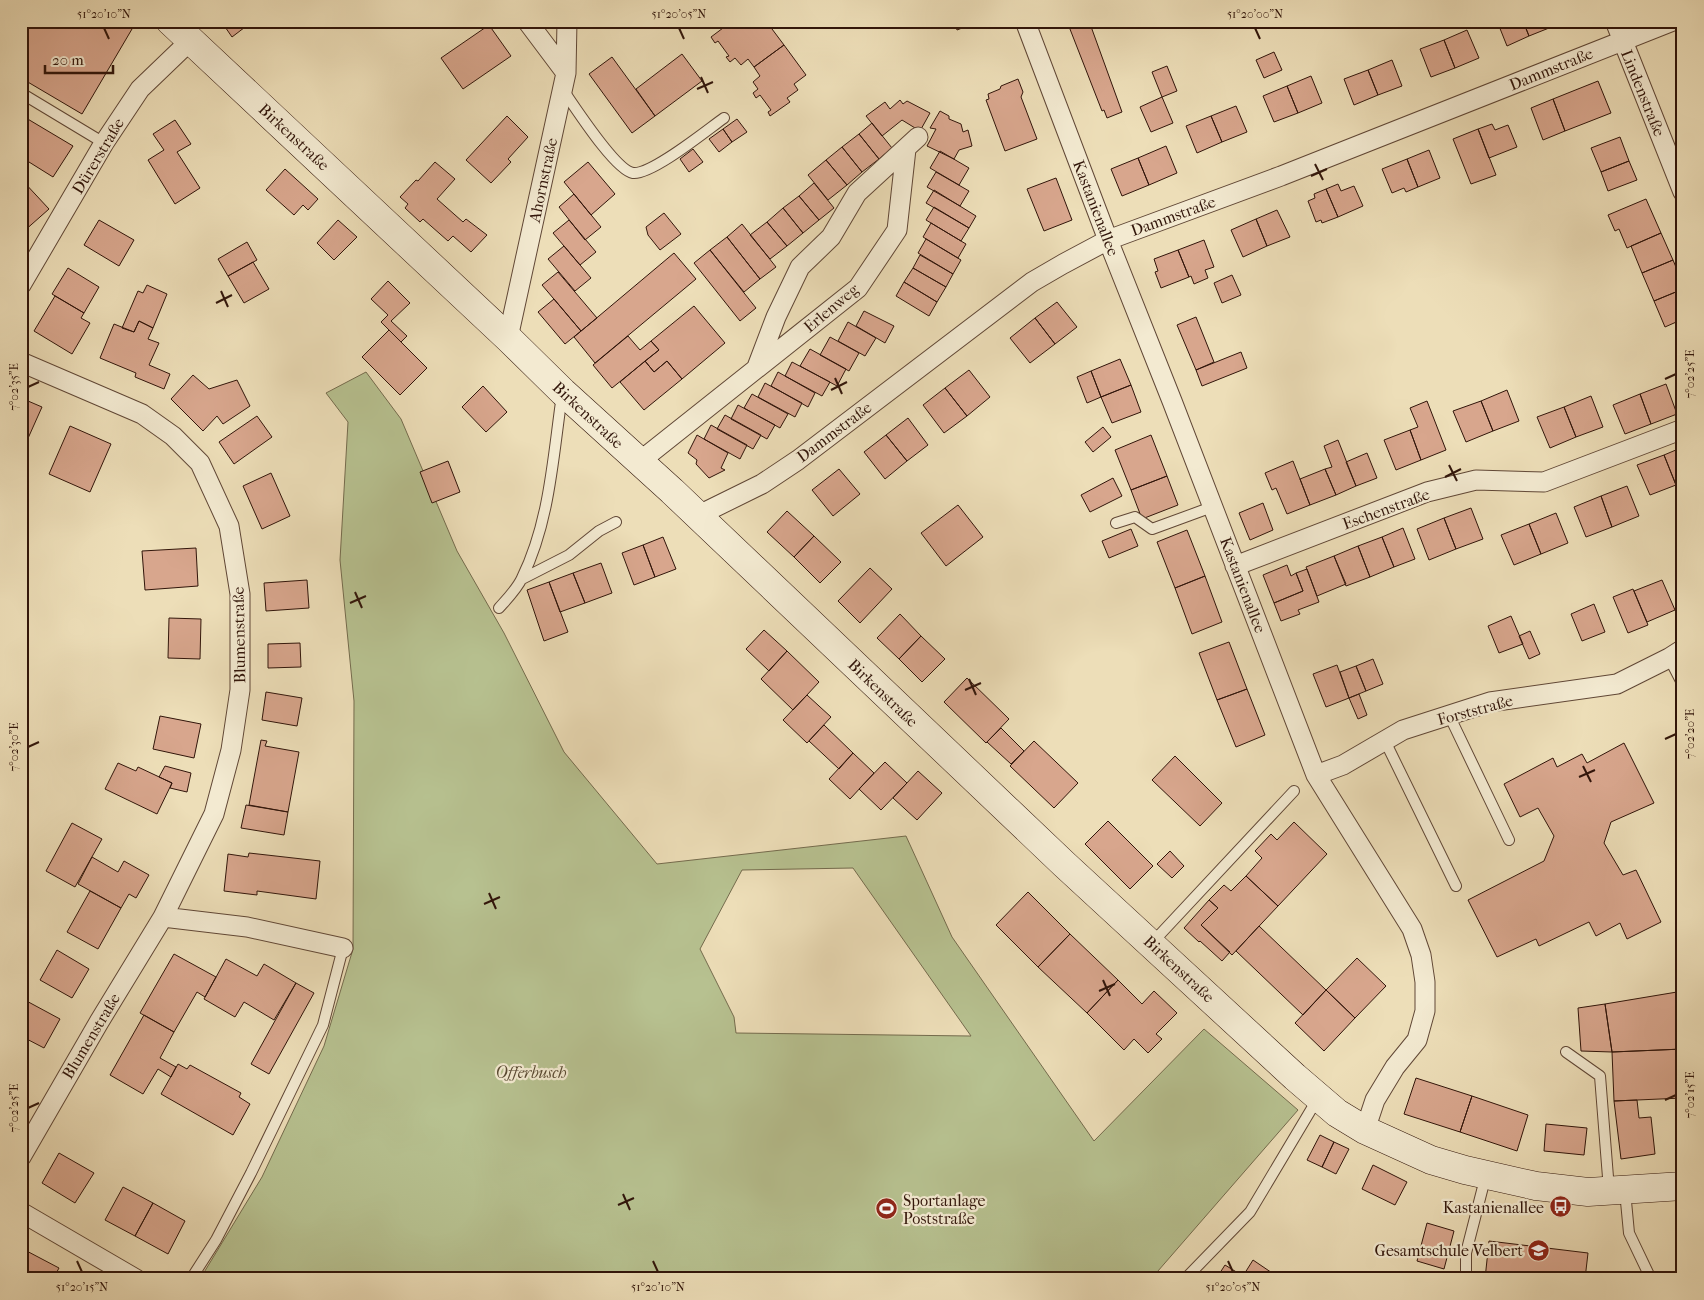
<svg xmlns="http://www.w3.org/2000/svg" width="1704" height="1300" font-family="'IM FELL French Canon',serif">
  <style>
    .green { fill: #b7c190; stroke: #746b4d; fill-rule: evenodd }
    .building { fill: #d8a68d; stroke: #31150a }
    .lines { fill: none; stroke-linecap: round; stroke-linejoin: round }
    .lane-casing { stroke: #604736; stroke-width: 12 }
    .street-casing { stroke: #604736; stroke-width: 21 }
    .secondary-casing { stroke: #31150a; stroke-width: 29 }
    .lane { stroke: #f3ead1; stroke-width: 10 }
    .street { stroke: #f3ead1; stroke-width: 19 }
    .secondary { stroke: #f3ead1; stroke-width: 28 }
    .ticks { fill: none; stroke: #31150a; stroke-width: 2 }
    .labels { text-anchor: middle; dominant-baseline: central; stroke-width: 4.5; stroke-linejoin: round; paint-order: stroke }
    .street-label { font-size: 16px; fill: #31150a; stroke: #f3ead1 }
    .park-label { font-size: 16px; font-style: italic; fill: #594932; stroke: #f3ead1 }
    .poi-label { font-size: 16px; fill: #31150a; stroke: #f3ead1; text-anchor: end }
    .neatline { fill: none; stroke: #31150a; stroke-width: 2 }
    .ticks-label { font-size: 12px; text-anchor: middle; fill: #31150a }
  </style>
  <rect width="100%" height="100%" fill="#eddeb8"/>
  <filter id="stains"><feTurbulence type="fractalNoise" baseFrequency=".004" numOctaves="4"/><feColorMatrix values="0 0 0 0 .2 0 0 0 0 .09 0 0 0 0 .02 0 0 0 .5 -.17"/></filter>
  <radialGradient id="worn" r=".72"><stop offset=".6" stop-color="#630" stop-opacity="0"/><stop offset="1" stop-color="#630" stop-opacity=".3"/></radialGradient>
  <path class="green" d="M366 372 401 419 457 551 504 633 564 752 657 864 906 836 952 937 1094 1141 1204 1029 1298 1110 1151 1279H200L262 1177 324 1046 353 949 354 701 340 560 348 422 326 393ZM853 868 971 1036H970L736 1033 734 1017 700 949 742 870Z"/>
  <path class="building" d="M21 21H119L132 29 82 114 21 78Z
    M221 21H253L232 37Z
    M742 21H766L784 45 754 67 748 59 741 65 735 58 730 62 726 57 729 56 718 41 715 43 711 37 731 22 735 27Z
    M954 21H980L957 30Z
    M1089 21 1122 112 1107 118 1104 110 1102 111 1068 24 1061 25 1059 22Z
    M1497 21H1523L1529 36 1507 46Z
    M1523 21H1552L1554 26 1529 36Z
    M489 25 511 56 463 89 441 58Z
    M1467 30 1479 58 1455 68 1444 40Z
    M1444 40 1455 68 1431 77 1420 49Z
    M784 45 806 75 794 84 798 90 787 98 790 102 770 116 768 112 771 110 760 95 756 98 753 93 758 89 753 82 760 76 754 67Z
    M1274 52 1282 70 1264 78 1256 60Z
    M682 54 702 81 655 116 636 89Z
    M612 57 655 116 632 133 589 74Z
    M1392 60 1402 86 1378 95 1368 70Z
    M1167 66 1177 91 1162 97 1152 72Z
    M1368 70 1378 95 1354 105 1344 79Z
    M1311 76 1322 103 1298 113 1287 86Z
    M1018 79 1023 92 1021 97 1037 139 1005 151 986 100 989 99 988 94 1000 89 1001 86Z
    M1598 81 1611 113 1565 131 1553 99Z
    M1287 86 1298 113 1274 122 1263 96Z
    M1162 97 1173 123 1151 132 1140 107Z
    M1553 99 1565 131 1543 140 1531 108Z
    M900 100 903 104 907 101 930 113 920 131 902 120 882 136 866 116 885 102 890 109Z
    M1236 106 1247 132 1222 142 1211 116Z
    M940 111 949 116V119L961 124 963 132 968 130 972 146 959 150 954 159 927 146 936 129 930 128Z
    M21 115 73 146 53 177 21 157Z
    M507 116 528 137 508 159 511 162 491 183 466 160Z
    M1211 116 1222 142 1197 153 1186 126Z
    M737 119 747 132 732 142 723 129Z
    M175 120 191 144 177 152 200 188 175 204 148 160 164 150 153 134Z
    M872 123 892 148 879 159 859 134Z
    M1492 124 1495 130 1508 125 1517 147 1489 158 1478 129Z
    M723 129 732 142 719 152 709 139Z
    M1478 129 1496 175 1471 184 1453 139Z
    M859 134 879 159 862 172 842 147Z
    M1620 137 1629 161 1601 172 1591 148Z
    M1166 146 1177 173 1149 185 1138 158Z
    M842 147 862 172 847 185 826 160Z
    M693 149 703 162 689 172 680 159Z
    M1429 150 1440 178 1418 187 1407 159Z
    M940 151 969 168 959 185 930 168Z
    M1138 158 1149 185 1122 196 1111 169Z
    M1407 159 1418 187 1406 192 1404 188 1392 193 1382 169Z
    M826 160 847 185 828 200 808 175Z
    M1629 161 1637 180 1608 191 1601 172Z
    M435 162 455 179 437 199 463 222 466 219 487 235 471 252 453 236 448 241 423 219 420 222 405 208 408 204 400 197 416 180 418 181Z
    M588 162 615 194 591 215 564 182Z
    M285 169 318 199 308 210 303 205 294 215 266 190Z
    M936 172 969 191 960 206 927 187Z
    M1056 178 1072 220 1044 231 1027 189Z
    M22 180 49 209 23 232 21 230Z
    M814 183 834 208 819 220 799 196Z
    M1338 184 1341 191 1354 186 1363 206 1338 217 1326 189Z
    M1326 189 1338 217 1322 223 1321 220 1316 222 1308 201 1315 198 1314 194Z
    M934 190 976 216 969 228 926 203Z
    M574 194 601 227 585 240 559 207Z
    M799 196 819 220 803 233 783 208Z
    M1646 199 1661 233 1627 248 1619 229 1615 231 1608 215Z
    M934 207 969 228 961 241 926 220Z
    M783 208 803 233 787 246 767 222Z
    M1277 210 1290 237 1267 246 1256 219Z
    M664 213 681 234 660 250 648 235 646 227Z
    M1256 219 1267 246 1243 257 1231 230Z
    M99 220 134 240 119 266 84 245Z
    M338 220 357 237 334 260 317 243Z
    M569 220 596 252 580 265 553 233Z
    M767 222 787 246 770 259 750 235Z
    M931 223 966 244 958 258 923 237Z
    M742 224 776 267 760 279 727 237Z
    M1661 233 1673 260 1642 273 1631 246Z
    M727 237 760 279 744 292 710 250Z
    M926 239 961 260 953 274 918 253Z
    M1204 240 1214 267 1205 270 1208 278 1194 284 1191 276 1189 277 1178 250Z
    M247 242 257 260 228 276 218 259Z
    M564 246 591 278 575 291 548 259Z
    M710 250 756 308 740 321 694 263Z
    M1178 250 1189 277 1161 288 1155 272 1158 271 1154 259Z
    M674 253 696 279 595 363 574 337Z
    M920 255 953 274 946 287 913 268Z
    M1673 260 1683 284V289L1654 301 1642 273Z
    M253 262 269 289 244 303 228 276Z
    M68 268 99 287 84 313 52 294Z
    M913 268 946 287 937 302 904 282Z
    M558 272 597 318 581 331 542 285Z
    M1232 275 1241 295 1222 303 1214 283Z
    M388 281 410 303 391 321 407 336 401 342 381 322 388 315 371 299Z
    M904 282 937 302 929 316 896 296Z
    M147 285 167 294 153 328 139 321 134 332 122 328 138 291 143 293Z
    M1683 289V319L1665 327 1654 301Z
    M55 296 84 313 81 318 90 323 72 354 34 331Z
    M554 299 581 331 565 344 538 312Z
    M1057 302 1077 327 1055 344 1035 318Z
    M694 306 725 343 682 379 667 361 654 372 645 361 659 350 651 341Z
    M864 311 894 326 885 343 856 326Z
    M1196 317 1214 362 1196 370 1177 325Z
    M1035 318 1055 344 1030 363 1010 338Z
    M139 321 153 328 148 339 159 343 149 365 170 374 164 389 135 377 136 373 100 358 114 324 134 332Z
    M848 322 876 338 865 356 838 341Z
    M389 330 427 368 400 395 362 357Z
    M628 336 640 350 651 341 659 350 612 388 593 365Z
    M830 337 859 353 849 371 820 355Z
    M810 349 846 369 837 386 800 366Z
    M1241 352 1247 368 1202 386 1196 370Z
    M1683 357V374L1677 360Z
    M1120 359 1131 385 1101 397 1091 371Z
    M645 361 654 372 667 361 682 379 644 410 620 382Z
    M792 362 830 382 822 396 785 376Z
    M969 370 990 397 967 416 945 388Z
    M1091 371 1101 397 1087 403 1077 377Z
    M778 372 815 393 808 407 771 386Z
    M193 375 209 389 237 380 250 406 223 424 217 416 203 431 171 399Z
    M765 383 802 403 795 417 758 397Z
    M1666 384 1677 414 1651 424 1640 394Z
    M1131 385 1141 412 1112 423 1101 397Z
    M483 386 507 412 486 432 462 407Z
    M945 388 967 416 944 433 923 405Z
    M1507 390 1519 421 1493 431 1481 401Z
    M752 394 788 414 780 428 744 408Z
    M1640 394 1651 424 1625 434 1613 405Z
    M1591 396 1603 427 1576 437 1564 407Z
    M21 398 42 407 21 454Z
    M1427 401 1446 450 1421 460 1410 430 1418 427 1410 408Z
    M1481 401 1493 431 1466 442 1453 411Z
    M738 405 775 425 767 439 731 419Z
    M1564 407 1576 437 1550 448 1537 417Z
    M725 415 761 435 753 449 717 429Z
    M257 416 272 437 234 464 219 442Z
    M908 418 928 445 907 461 886 435Z
    M711 425 747 445 740 459 704 439Z
    M70 426 111 444 90 492 49 474Z
    M1103 427 1111 437 1093 452 1085 442Z
    M1410 430 1421 460 1396 470 1384 440Z
    M697 435 728 453 721 468 725 470 709 478 696 464 697 460 688 453Z
    M886 435 907 461 885 479 864 452Z
    M1151 435 1167 476 1131 490 1115 450Z
    M1338 440 1356 486 1336 495 1325 469 1332 467 1324 446Z
    M1683 447V482L1676 485 1664 455Z
    M1367 453 1377 478 1356 486 1346 462Z
    M1664 455 1676 485 1650 495 1637 465Z
    M448 461 460 492 432 503 420 472Z
    M1293 461 1310 505 1287 514 1276 488 1272 490 1265 473Z
    M839 469 860 494 833 516 812 490Z
    M1325 469 1336 495 1310 505 1300 479Z
    M271 473 290 516 262 529 243 486Z
    M1167 476 1178 505 1142 519 1131 490Z
    M1113 478 1122 496 1090 512 1081 495Z
    M1627 486 1639 516 1612 527 1601 496Z
    M21 492 28 496 21 509Z
    M1601 496 1612 527 1586 537 1574 507Z
    M1263 503 1273 530 1250 540 1239 513Z
    M958 505 983 537 946 566 921 533Z
    M1471 508 1483 539 1456 549 1444 518Z
    M787 511 814 536 794 557 767 532Z
    M1556 513 1568 543 1541 554 1529 524Z
    M1444 518 1456 549 1429 560 1417 529Z
    M1529 524 1541 554 1514 565 1501 535Z
    M1403 528 1415 559 1394 567 1382 537Z
    M1131 529 1138 546 1109 558 1102 541Z
    M1187 530 1205 576 1175 588 1157 542Z
    M814 536 841 562 820 583 794 557Z
    M663 537 676 569 655 577 643 545Z
    M1382 537 1394 567 1370 577 1358 546Z
    M643 545 655 577 634 585 622 553Z
    M1358 546 1370 577 1346 586 1334 556Z
    M196 548 198 586 145 590 142 551Z
    M1334 556 1346 584 1317 596 1306 567Z
    M601 563 612 593 585 603 573 573Z
    M1287 565 1291 576 1296 573 1303 591 1274 603 1263 575Z
    M870 568 892 589 860 623 838 601Z
    M1307 569 1319 602 1298 610 1300 614 1281 621 1274 603 1303 591 1296 573Z
    M573 573 585 603 560 612 549 582Z
    M1205 576 1222 622 1192 634 1175 588Z
    M307 580 309 608 266 611 264 583Z
    M1662 580 1675 610 1647 622 1634 591Z
    M549 582 568 632 544 641 527 590Z
    M1633 589 1648 625 1628 633 1613 597Z
    M1594 604 1605 632 1582 641 1571 614Z
    M900 614 921 636 899 659 877 638Z
    M1511 616 1523 644 1499 653 1488 626Z
    M169 618 201 619 200 659 168 658Z
    M764 630 787 651 769 671 746 649Z
    M1530 631 1540 654 1529 659 1519 636Z
    M921 636 945 659 922 682 899 659Z
    M1229 642 1247 689 1217 700 1199 653Z
    M300 643 301 667 268 668V644Z
    M787 651 819 682 793 710 761 679Z
    M1373 659 1383 684 1366 691 1356 666Z
    M1337 665 1349 698 1326 707 1313 674Z
    M1356 666 1366 691 1349 698 1340 672Z
    M967 678 1009 719 986 743 944 702Z
    M1247 689 1265 735 1236 747 1217 700Z
    M266 692 302 698 297 726 262 720Z
    M1359 694 1367 715 1358 719 1349 698Z
    M807 695 831 717 807 743 783 720Z
    M160 716 201 724 194 758 153 749Z
    M824 725 853 753 839 769 809 741Z
    M1001 728 1024 751 1011 764 987 742Z
    M261 740 267 741 265 746 299 752 288 812 249 805Z
    M1034 741 1078 783 1054 808 1010 766Z
    M1624 743 1654 803 1611 822 1604 843 1623 875 1636 870 1661 922 1627 939 1620 923 1596 936 1589 922 1539 946 1536 939 1497 957 1468 900 1544 861 1554 836 1538 808 1520 817 1504 784 1553 758 1557 767 1582 754 1587 763Z
    M853 753 874 773 850 799 829 779Z
    M1175 756 1222 803 1200 826 1152 780Z
    M885 762 907 783 881 810 859 789Z
    M118 763 136 771 138 767 172 783 157 814 105 789Z
    M165 766 191 773 187 792 170 788 172 783 159 777Z
    M918 771 942 793 917 820 893 798Z
    M246 805 288 812 284 835 241 828Z
    M1108 821 1153 866 1130 889 1085 844Z
    M1294 822 1327 854 1278 906 1246 876 1262 858 1255 851 1271 834 1277 840Z
    M72 823 102 839 75 887 46 871Z
    M1170 851 1184 866 1172 878 1157 864Z
    M249 853 320 861 316 899 257 891V895L224 891 228 854 248 857Z
    M92 857 118 872 124 861 149 875 136 898 129 894 121 908 78 884Z
    M1246 876 1278 906 1232 955 1201 925 1218 908 1209 900 1224 885 1231 891Z
    M90 891 121 908 98 949 67 932Z
    M1028 892 1070 934 1038 967 996 925Z
    M1209 900 1218 908 1201 925 1230 952 1222 961 1200 941 1199 942 1184 928Z
    M1259 926 1326 990 1303 1015 1236 951Z
    M1070 934 1118 980 1087 1013 1038 967Z
    M57 950 89 969 72 998 40 980Z
    M174 954 216 977 205 997 197 992 174 1032 140 1013Z
    M1357 958 1386 986 1355 1018 1326 990Z
    M226 959 257 976 264 964 296 983 274 1020 244 1002 235 1017 204 999Z
    M1118 980 1142 1004 1154 991 1177 1013 1156 1034 1162 1039 1148 1053 1134 1039 1124 1050 1087 1013Z
    M296 983 314 993 269 1074 251 1064Z
    M1326 990 1355 1018 1324 1051 1295 1023Z
    M1683 991V1049L1612 1052 1605 1004Z
    M21 998 60 1019 44 1048 21 1036Z
    M1605 1004 1612 1052 1581 1051 1578 1008Z
    M144 1015 174 1032 160 1058 176 1067 171 1077 158 1069 143 1094 110 1075Z
    M1683 1049V1098L1614 1101 1612 1052Z
    M178 1064 187 1069 190 1065 241 1093 239 1097 250 1104 233 1135 161 1094Z
    M1416 1078 1472 1096 1460 1132 1404 1114Z
    M1472 1096 1528 1115 1517 1151 1460 1132Z
    M1637 1100 1639 1118 1651 1117 1655 1154 1621 1159 1614 1101Z
    M1546 1124 1587 1128 1584 1155 1544 1151Z
    M1320 1135 1334 1142 1322 1167 1307 1160Z
    M1334 1142 1349 1149 1336 1174 1322 1167Z
    M59 1153 94 1173 75 1203 42 1183Z
    M1373 1165 1407 1182 1395 1205 1362 1189Z
    M123 1187 153 1203 135 1236 105 1220Z
    M153 1203 185 1221 168 1254 135 1236Z
    M1427 1223 1454 1231 1444 1269 1417 1261Z
    M1489 1241 1588 1253 1585 1279H1485Z
    M21 1248 59 1268 53 1279H21Z
    M1253 1260 1281 1279H1216L1225 1265 1243 1276Z"/>
  <g class="lines">
    <defs>
      <path id="lane" d="M563 90C575 107 615 170 633 173 652 175 707 130 724 118
        M21 93 104 143
        M1116 523 1135 517 1152 529 1212 507
        M522 579 569 555 599 531 616 522
        M499 608C507 599 517 589 522 578 550 521 553 456 562 395
        M1669 658 1683 685
        M1449 715 1509 840
        M1385 741 1456 886
        M1152 943 1294 791
        M1566 1052 1600 1076 1609 1190
        M1625 1191 1629 1233 1651 1279
        M191 1279 216 1240 251 1173 323 1025 343 948
        M1185 1279 1250 1212 1318 1098
        M1466 1279V1253L1486 1175"/>
      <path id="street" d="M527 21 566 73
        M1025 21 1108 240 1172 401 1316 775 1412 929 1421 955 1425 982V1011L1417 1040 1395 1067 1375 1100 1365 1130
        M1615 21 1683 192
        M21 285 104 143 140 89 191 40
        M508 338 566 73 567 21
        M21 362 142 414 173 436 200 463 229 526 240 594V690L231 750 214 814 163 917 99 1022 21 1157
        M757 367 776 317 800 267 831 237 857 193 918 137
        M639 462 858 288 897 230 906 149
        M697 516 762 484 798 460 1032 282 1063 264 1108 240 1281 176 1673 21
        M1235 566 1427 492 1476 480 1544 482 1683 429
        M1316 775 1343 765 1403 730 1490 702 1617 684 1669 658 1683 649
        M163 917 247 927 343 948
        M21 1212 136 1279"/>
      <path id="secondary" d="M170 21 508 338 563 392 672 491 1064 864 1295 1077 1337 1113 1365 1130 1431 1160 1465 1170 1536 1186 1588 1192 1683 1186"/>
    </defs>
    <use href="#lane" class="lane-casing"/>
    <use href="#street" class="street-casing"/>
    <use href="#secondary" class="secondary-casing"/>
    <use href="#lane" class="lane"/>
    <use href="#street" class="street"/>
    <use href="#secondary" class="secondary"/>
  </g>
  <path class="ticks" d="M104 28 109 39M679 28 684 39M1255 28 1260 39M701 77 708 93M697 89 713 82M1315 164 1323 180M1311 176 1327 169M221 291 228 307M216 303 232 295M835 378 842 394M1665 379 1676 374M28 387 39 382M831 390 847 382M1449 465 1457 481M1445 477 1461 469M355 592 362 608M350 603 366 596M969 679 976 695M965 690 981 683M1665 739 1676 734M28 747 39 742M1583 766 1591 782M1579 777 1595 770M489 893 496 909M484 904 500 897M1103 980 1110 996M1099 991 1115 984M1665 1100 1676 1095M28 1108 39 1103M623 1194 630 1210M618 1205 634 1198M77 1261 82 1272M653 1261 658 1272M1228 1261 1233 1272"/>
  <defs>
    <symbol id="bus-disc" viewBox="-11 -11 22 22"><circle r="9.5" fill="#8f2418" stroke="#f3ead1"/><path d="M-5-6H5V4H4V6H2V4H-2V6H-4V4H-5ZM-3.5-4V0h7V-4ZM-3.5 1.2v1.5H-2V1.2ZM2 1.2v1.5H3.5V1.2Z" fill="#fff"/></symbol>
    <symbol id="stadium-disc" viewBox="-11 -11 22 22"><circle r="9.5" fill="#8f2418" stroke="#f3ead1"/><path d="M0-5a6.5 5 0 1 0 0 10a6.5 5 0 1 0 0-10ZM-3.5-1.8h7v3.6h-7Z" fill="#fff"/></symbol>
    <symbol id="school-disc" viewBox="-11 -11 22 22"><circle r="9.5" fill="#8f2418" stroke="#f3ead1"/><path d="M0-5L7-2L0 1L-7-2ZM-4 1L0 2.5L4 1V4Q0 6-4 4Z" fill="#fff"/></symbol>
  </defs>
  <g fill-rule="evenodd">
    <use href="#bus-disc" x="1548" y="1194" width="25" height="25"/>
    <use href="#stadium-disc" x="874" y="1196" width="25" height="25"/>
    <use href="#school-disc" x="1526" y="1238" width="25" height="25"/>
  </g>
  <g class="labels">
    <g class="street-label">
      <text transform="translate(1551 69) rotate(-22)">Dammstraße</text>
      <text transform="translate(1643 93) rotate(68)">Lindenstraße</text>
      <text transform="translate(294 137) rotate(43)">Birkenstraße</text>
      <text transform="translate(98 156) rotate(-59)">Dürerstraße</text>
      <text transform="translate(543 180) rotate(-78)">Ahornstraße</text>
      <text transform="translate(1096 208) rotate(69)">Kastanienallee</text>
      <text transform="translate(1173 216) rotate(-20)">Dammstraße</text>
      <text transform="translate(831 308) rotate(-40)">Erlenweg</text>
      <text transform="translate(588 415) rotate(43)">Birkenstraße</text>
      <text transform="translate(834 432) rotate(-37)">Dammstraße</text>
      <text transform="translate(1386 509) rotate(-20)">Eschenstraße</text>
      <text transform="translate(1243 585) rotate(69)">Kastanienallee</text>
      <text transform="translate(239 635) rotate(-91)">Blumenstraße</text>
      <text transform="translate(883 693) rotate(44)">Birkenstraße</text>
      <text transform="translate(1475 710) rotate(-15)">Forststraße</text>
      <text transform="translate(1179 969) rotate(43)">Birkenstraße</text>
      <text transform="translate(91 1036) rotate(-59)">Blumenstraße</text>
    </g>
    <g class="park-label">
      <text x="531" y="1072">Offerbusch</text>
    </g>
    <g class="poi-label">
      <text x="903" y="1200" text-anchor="start">Sportanlage<tspan x="903" dy="18">Poststraße</tspan></text>
      <text x="1544" y="1207">Kastanienallee</text>
      <text x="1523" y="1250">Gesamtschule Velbert</text>
    </g>
  </g>
  <rect width="1704" height="1300" fill="none" stroke="#eddeb8" stroke-width="55"/>
  <path d="M45 65v8h68v-8" fill="none" stroke="#31150a" stroke-width="2.5"/>
  <text x="52" y="65" font-size="15" fill="#31150a" stroke="#f3ead1" stroke-width="4" paint-order="stroke">20 m</text>
  <rect x="28" y="28" width="1648" height="1244" class="neatline"/>
  <g class="ticks-label">
    <text x="104" y="18">51°20'10"N</text>
    <text x="679" y="18">51°20'05"N</text>
    <text x="1255" y="18">51°20'00"N</text>
    <text transform="translate(1690 374) rotate(-90)" y="4">7°02'25"E</text>
    <text transform="translate(14 387) rotate(-90)" y="4">7°02'35"E</text>
    <text transform="translate(1690 734) rotate(-90)" y="4">7°02'20"E</text>
    <text transform="translate(14 747) rotate(-90)" y="4">7°02'30"E</text>
    <text transform="translate(1690 1095) rotate(-90)" y="4">7°02'15"E</text>
    <text transform="translate(14 1108) rotate(-90)" y="4">7°02'25"E</text>
    <text x="82" y="1291">51°20'15"N</text>
    <text x="658" y="1291">51°20'10"N</text>
    <text x="1233" y="1291">51°20'05"N</text>
  </g>
  <rect width="100%" height="100%" filter="url(#stains)"/>
  <rect width="100%" height="100%" fill="url(#worn)"/>
</svg>
